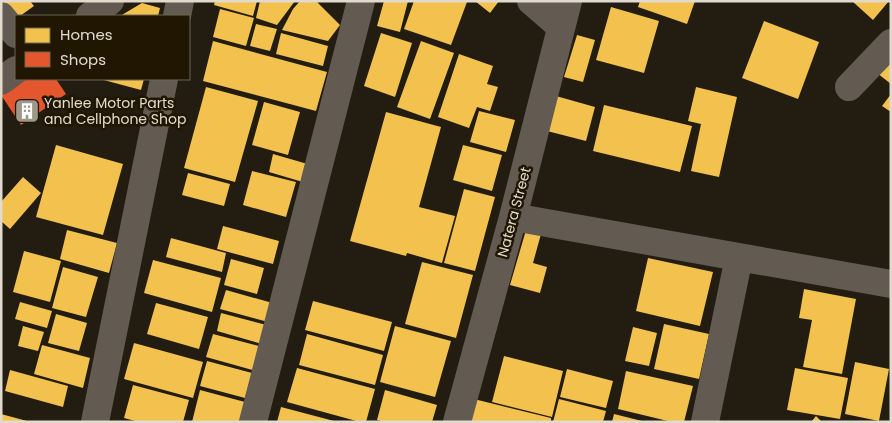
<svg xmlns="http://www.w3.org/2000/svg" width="892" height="423" font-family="Poppins,sans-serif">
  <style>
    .homes { fill: #f2c14e }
    .shops { fill: #e4572e }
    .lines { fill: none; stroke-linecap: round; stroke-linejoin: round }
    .minor { stroke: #635a52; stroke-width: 28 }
    .major { stroke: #645950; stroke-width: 28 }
    .labels { text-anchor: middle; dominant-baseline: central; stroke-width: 5; stroke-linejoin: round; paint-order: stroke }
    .poi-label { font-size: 14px; fill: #e1dacd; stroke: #201602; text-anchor: start }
    .street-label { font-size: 14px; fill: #e1dacd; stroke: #201602 }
  </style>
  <rect width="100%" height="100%" fill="#221c11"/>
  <path class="homes" d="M3 1H30L34 6 20 16H16L1 3Z
    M215 1H257L253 16 214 5Z
    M260 1H295L277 25 256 18Z
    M300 1H316L340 25 328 41 282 30 293 9Z
    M384 1H408L400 32 377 26Z
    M414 1 467 2 451 45 404 29Z
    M475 1H499L490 13Z
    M640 1H695L687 24 638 7Z
    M852 1H889L873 20Z
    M142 3 160 8 158 16H120Z
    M611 7 659 21 644 73 596 60Z
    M220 9 254 18 246 46 213 37Z
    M764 21 819 42 798 99 742 78Z
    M256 24 277 29 270 51 250 46Z
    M281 33 328 46 323 66 276 54Z
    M381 33 412 43 395 97 364 86Z
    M577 35 595 40 583 82 564 77Z
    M213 41 327 72 316 111 203 81Z
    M421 41 454 53 430 119 397 107Z
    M459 54 493 66 487 84 498 87 490 111 477 107 469 128 438 117Z
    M891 55V84L877 73Z
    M100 79H144L141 90Z
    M206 87 258 101 235 182 184 168Z
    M696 87 737 97 719 177 691 171 701 124 688 121Z
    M891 94V112L882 106Z
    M556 96 595 107 586 141 547 131Z
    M264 102 300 112 288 155 252 145Z
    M604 105 692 126 680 172 593 151Z
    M479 111 515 120 506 152 470 142Z
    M386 112 441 127 419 207 455 216 442 263 407 253 406 256 350 241Z
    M56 145 123 164 103 235 36 217Z
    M463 145 502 155 492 191 453 180Z
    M273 154 311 165 306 183 269 172Z
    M252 171 296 182 286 217 243 205Z
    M188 173 230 184 224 206 182 195Z
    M23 177 41 193 10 229 1 221V202Z
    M464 189 495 197 475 271 444 263Z
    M223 226 279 241 273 264 217 249Z
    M67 230 117 243 109 273 60 259Z
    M526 230 541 234 533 263 547 267 540 293 510 285Z
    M171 238 226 253 222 272 166 257Z
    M24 251 61 261 50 302 13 292Z
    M648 258 713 272 700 326 636 311Z
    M231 259 264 268 257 294 224 285Z
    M153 260 221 278 212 312 144 293Z
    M422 262 473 275 456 338 405 324Z
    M63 267 98 277 86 317 52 308Z
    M804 289 856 299 842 374 803 367 812 320 799 318Z
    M226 290 276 304 272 323 220 309Z
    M313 301 392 322 384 351 305 330Z
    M20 302 52 311 47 328 15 319Z
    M156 303 208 317 199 349 147 334Z
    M221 313 274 327 269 346 217 331Z
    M56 314 87 323 79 351 48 343Z
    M664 324 709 334 699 379 654 369Z
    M23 326 44 332 38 351 18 346Z
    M395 326 451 341 435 397 380 382Z
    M633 327 657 333 649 366 625 361Z
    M213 334 267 348 260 372 206 357Z
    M307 334 383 355 375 385 299 365Z
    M134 343 203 362 193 398 124 379Z
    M42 345 90 358 83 388 34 374Z
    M504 356 563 371 552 417 492 402Z
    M207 361 252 373 245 398 200 386Z
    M855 362 889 369 879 421 845 414Z
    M297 368 375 389 366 422H360L287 402Z
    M795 368 848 378 840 419 787 410Z
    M567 369 613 381 606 408 560 397Z
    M10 370 68 386 63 407 5 391Z
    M626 371 693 386 684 422H672L618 409Z
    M133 385 189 400 183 422H139L124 418Z
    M200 390 245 402 239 422H192Z
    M385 390 437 405 432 422H385L377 420Z
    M474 399 551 418V422H468Z
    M559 399 606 411 603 422H553Z
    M281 407 334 421V422H277Z
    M1 414 27 421 26 422H1Z
    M614 414 642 421 641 422H612Z
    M816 416 822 422H811Z"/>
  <path class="shops" d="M25 79H56L66 94 21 125 1 95Z"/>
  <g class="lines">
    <path class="minor" d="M531 1 561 27
      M1 16 16 34
      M177 16 180 1
      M849 87 891 43
      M513 217 891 284
      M95 422 164 79
      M253 422 361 1
      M457 422 513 217 568 1
      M705 422 739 257"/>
    <path class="major" d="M90 16 110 1
      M1 81 16 70"/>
  </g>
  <defs>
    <symbol id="building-square" viewBox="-11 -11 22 22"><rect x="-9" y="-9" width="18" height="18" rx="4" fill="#9e988b" stroke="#201602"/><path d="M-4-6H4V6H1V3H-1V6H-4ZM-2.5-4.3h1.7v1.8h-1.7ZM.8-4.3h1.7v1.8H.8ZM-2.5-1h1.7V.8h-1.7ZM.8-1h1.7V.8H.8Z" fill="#fff"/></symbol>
  </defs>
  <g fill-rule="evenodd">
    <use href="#building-square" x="13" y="97" width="28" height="28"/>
  </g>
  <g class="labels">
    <g class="poi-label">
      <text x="44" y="103">Yanlee Motor Parts<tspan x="44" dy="16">and Cellphone Shop</tspan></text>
    </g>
    <g class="street-label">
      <text transform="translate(514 212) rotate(-75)">Natera Street</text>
    </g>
  </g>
  <rect width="892" height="423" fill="none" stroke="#e1dacd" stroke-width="5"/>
  <rect x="15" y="15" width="175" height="65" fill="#201602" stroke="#6d6453"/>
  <rect x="25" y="28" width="25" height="15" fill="#f2c14e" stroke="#6d6453"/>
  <text x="60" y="40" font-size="15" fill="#e1dacd">Homes</text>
  <rect x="25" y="52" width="25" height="15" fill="#e4572e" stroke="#6d6453"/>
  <text x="60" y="65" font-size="15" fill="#e1dacd">Shops</text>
</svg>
